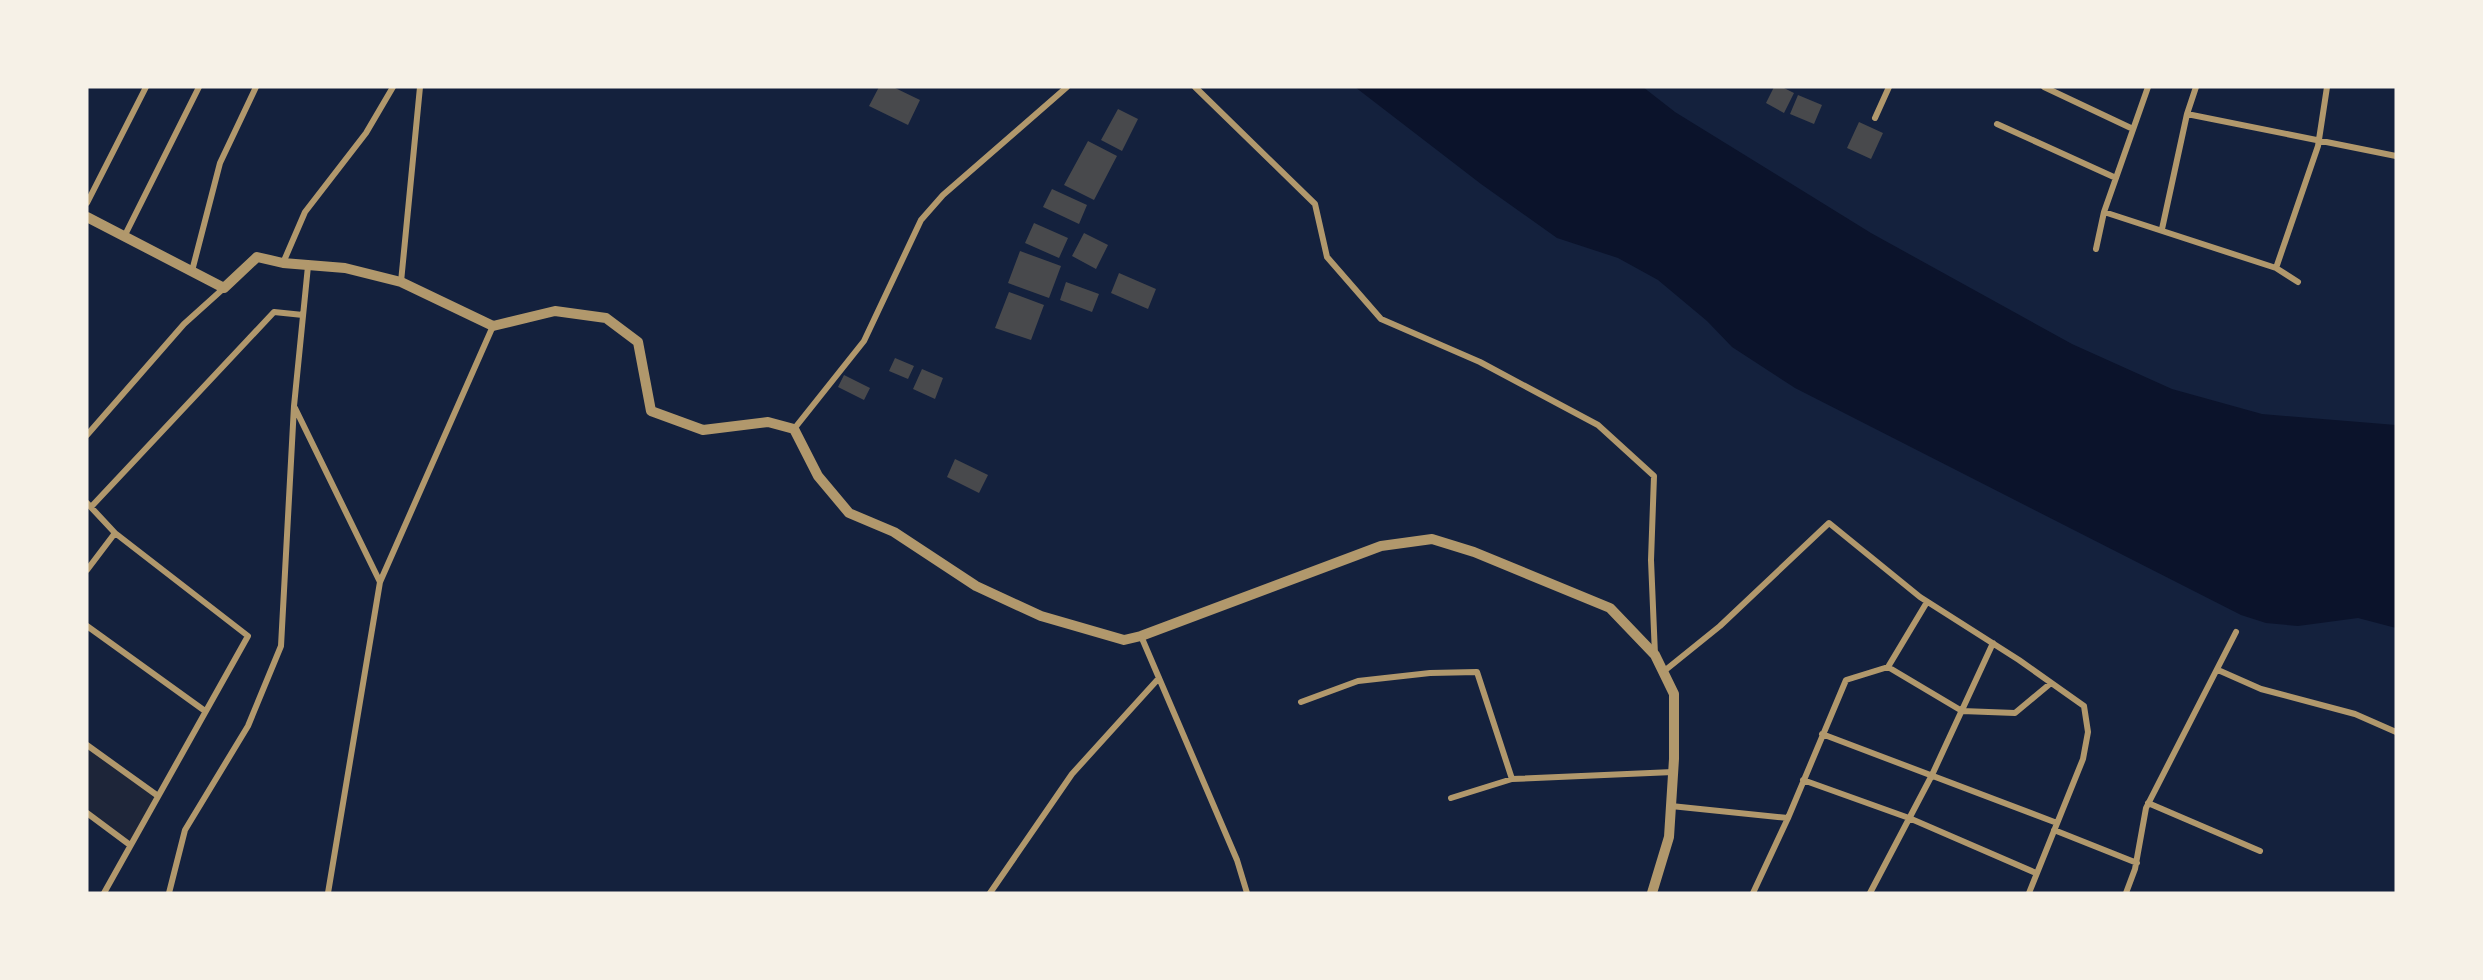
<svg xmlns="http://www.w3.org/2000/svg" width="2483" height="980" font-family="Overpass,sans-serif">
  <style>
    .green { fill: #1d2539 }
    .water { fill: #0b132b }
    .building { fill: #48494c }
    .lines { fill: none; stroke-linecap: round; stroke-linejoin: round }
    .minor { stroke: #b1986c; stroke-width: 6 }
    .tertiary { stroke: #b1986c; stroke-width: 10 }
  </style>
  <rect width="100%" height="100%" fill="#14213d"/>
  <path class="green" d="M87 745 158 796 130 845 87 813Z"/>
  <path class="water" d="M1355 87H1643L1675 112 1871 233 2072 344 2172 389 2262 414 2396 425V628L2358 618 2298 626 2266 623 2241 615 1795 388 1732 347 1707 321 1658 280 1618 258 1557 238 1481 184Z"/>
  <path class="building" d="M879 87H893L920 100 908 125 869 106Z
    M1774 87H1782L1794 93 1784 113 1766 103Z
    M1798 95 1822 105 1814 124 1790 114Z
    M1118 109 1138 119 1122 151 1101 140Z
    M1859 122 1883 133 1871 159 1847 148Z
    M1088 141 1117 156 1094 200 1064 185Z
    M1052 189 1087 205 1079 224 1043 207Z
    M1034 223 1068 238 1059 258 1025 243Z
    M1084 233 1108 245 1096 269 1072 256Z
    M1020 251 1061 266 1049 298 1008 283Z
    M1119 273 1156 289 1148 309 1111 293Z
    M1066 282 1099 294 1092 312 1060 300Z
    M1009 292 1044 305 1031 340 995 328Z
    M895 358 914 366 908 379 889 371Z
    M922 369 943 378 935 399 913 389Z
    M844 375 870 388 864 400 838 387Z
    M955 459 988 475 979 493 947 477Z"/>
  <g class="lines">
    <path class="minor" d="M1195 87 1315 204 1327 257 1381 319 1480 362 1598 425 1654 476 1651 560 1655 655
      M2044 87 2133 129
      M2187 114 2396 156
      M1875 118 1889 87
      M1997 124 2116 178
      M87 203 146 87
      M2104 212 2276 268 2298 282
      M2162 229 2187 114 2196 87
      M124 237 199 87
      M2096 249 2104 212 2148 87
      M283 263 305 212 366 133 393 87
      M2276 268 2318 146 2327 87
      M192 271 220 163 256 87
      M401 282 420 87
      M295 408 380 582 328 893
      M794 429 864 341 921 220 943 195 1067 87
      M87 435 184 324 224 288
      M87 503 115 533 87 570
      M91 507 274 312 303 315
      M380 582 493 326
      M87 626 205 711
      M1141 636 1237 860 1247 893
      M1888 667 1962 711 2015 713 2051 683
      M2218 670 2261 689 2355 714 2396 732
      M1663 672 1720 626 1829 523 1920 597 2019 660 2084 706 2088 732 2083 759 2029 893
      M1301 702 1358 681 1430 673 1477 672 1512 779
      M1822 734 2057 823
      M87 745 158 796
      M1803 780 1909 818 2036 873
      M1451 798 1512 779 1673 772
      M2148 803 2260 851
      M1671 806 1788 818
      M87 813 130 845
      M2054 830 2137 863
      M104 893 248 636 115 533
      M169 893 185 830 248 726 281 646 294 406 308 266
      M990 893 1072 774 1159 678
      M1753 893 1788 818 1846 680 1888 667 1927 602
      M1870 893 1932 775 1993 643
      M2126 893 2135 869 2146 808 2236 632"/>
    <path class="tertiary" d="M87 217 224 288 257 257 283 263 345 268 401 282 493 326 555 311 606 318 638 342 651 411 703 430 768 422 794 429 818 476 849 513 894 532 976 586 1041 616 1124 640 1141 636 1381 546 1432 539 1474 552 1610 608 1655 655 1674 694V759L1669 837 1652 893"/>
  </g>
  <rect width="2483" height="980" fill="none" stroke="#f6f1e7" stroke-width="177"/>
</svg>
